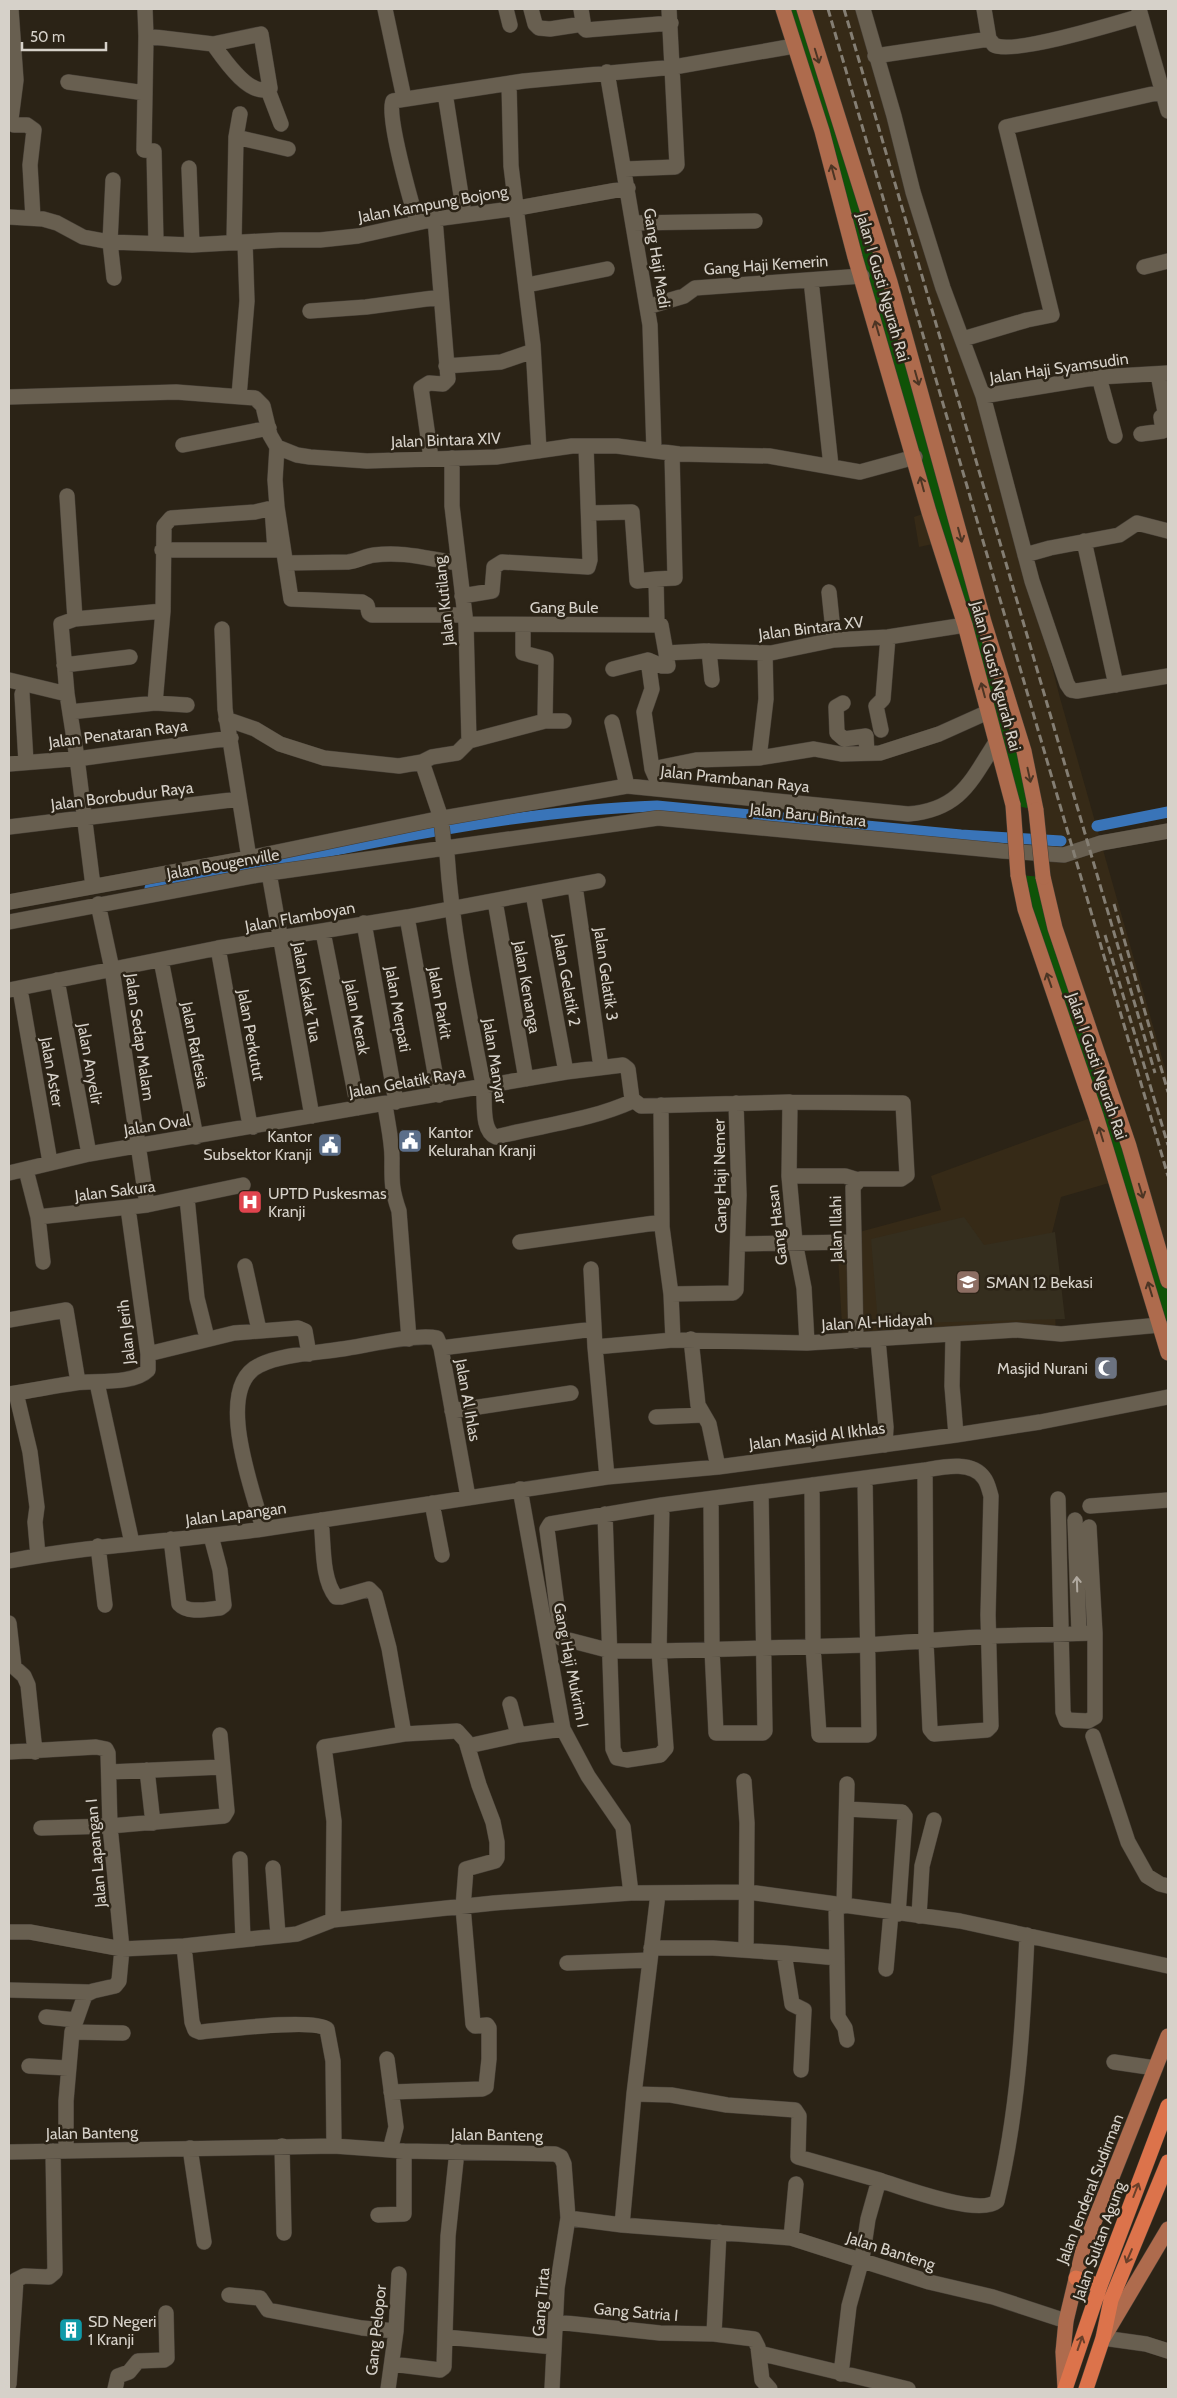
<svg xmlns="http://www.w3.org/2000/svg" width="1177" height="2398" font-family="Cabin,sans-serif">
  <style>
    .built { fill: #362a17 }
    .education { fill: #352e1e }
    .green { fill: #0f5307 }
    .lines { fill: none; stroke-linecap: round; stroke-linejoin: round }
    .canal { stroke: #3974b8; stroke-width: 11 }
    .minor-casing { stroke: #463f36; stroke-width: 16 }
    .major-casing { stroke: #463f36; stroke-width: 16 }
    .highway-casing { stroke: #463f36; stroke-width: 16 }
    .minor { stroke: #685f50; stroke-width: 15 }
    .major { stroke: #ae6b4d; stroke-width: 15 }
    .highway { stroke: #dc734b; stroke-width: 15 }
    .rail { stroke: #847e73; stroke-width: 3; stroke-dasharray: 8 4; stroke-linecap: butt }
    .major-bridge-casing { stroke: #463f36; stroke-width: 16; stroke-linecap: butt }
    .major-bridge { stroke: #ae6b4d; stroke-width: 15 }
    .oneway { stroke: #4c3524 }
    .oneway2 { stroke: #b0a99f }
    .oneway3 { stroke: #693f29 }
    .labels { text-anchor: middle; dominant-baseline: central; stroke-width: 5; stroke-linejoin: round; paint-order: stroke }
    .street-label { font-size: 16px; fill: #d6d1c9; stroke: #2b2316 }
    .poi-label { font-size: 16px; fill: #d6d1c9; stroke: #2b2316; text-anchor: start }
  </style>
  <rect width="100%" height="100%" fill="#2b2316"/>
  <path class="built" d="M804 9H859L981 388 1060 698 1168 1079V1281L1055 928 1036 810Z
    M928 512 937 543 919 547 914 517Z
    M1096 1116 1116 1181 1061 1197 1051 1237 1056 1332 843 1343 837 1238 941 1210 931 1176Z"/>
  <path class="education" d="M964 1217 984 1245 1055 1232 1065 1319 878 1324 871 1239Z"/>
  <path class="green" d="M783 9H804L1036 810 1013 805Z
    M1018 875 1043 877 1168 1281V1353Z"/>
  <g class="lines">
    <path class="canal" d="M1097 826 1168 812
      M150 888C318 855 486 812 657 806L961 835 1061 841"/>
    <defs>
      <path id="minor" d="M11 9 16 80 11 119 14 125H27L34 130 30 165 33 218
        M145 9 146 36 213 44 261 34 270 88C250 99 223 58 213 44
        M385 9 404 98
        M506 9 510 25
        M531 9 535 24 539 28 550 29 583 24
        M581 9 584 28 586 30 671 23
        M863 9 894 116 913 192 943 288 983 396 1032 581 1067 684 1071 690 1077 691 1168 676
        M984 9 989 39
        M1139 9 1168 111
        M146 36 144 150 154 151 156 243
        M989 39C990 40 994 45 994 45 1013 55 1117 23 1141 16
        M875 56 989 39
        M607 72 650 325 654 451
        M68 82 145 93
        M509 84 511 166 533 345 539 451
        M268 90 281 124
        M445 93 464 214
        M236 137 288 149
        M189 168 192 245
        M625 169 675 167 677 165 669 9
        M113 180 110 242 114 278
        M9 217 43 219 57 223 83 237 110 242 192 245 280 240H320L358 236 435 219 518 208 628 188
        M417 222C412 205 385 111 393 101L524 81 674 67 794 46
        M633 223 755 221
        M234 242 236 137 240 114
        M1144 267 1168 261
        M811 280 831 466
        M527 285 607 269
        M647 307 684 296 695 288 862 276
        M310 311 366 307 441 297
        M963 339 1027 320 1052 315 1006 127 1161 92
        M446 366 501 362 533 351
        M1099 377 1115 436
        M239 396 247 301 245 242
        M983 396 1099 377 1168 373
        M9 397 176 392 255 398 263 406 270 435 277 447 297 455 310 457 367 461 496 457 572 446H617L679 454 769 456 860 472 915 457
        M1141 434 1163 431 1161 417 1165 416V412L1158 374
        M183 445 269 428
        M277 447 275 480 277 507 291 599 362 602 367 605 369 613 372 615H465
        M431 458 421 388 429 383 443 384 448 379 435 219
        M452 458V506L466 624 469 741
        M67 496 75 619
        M589 513 632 512 637 581 656 579
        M1084 541 1116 685
        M1025 555 1050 548 1119 535 1137 523 1168 531
        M286 563 348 562C358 561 365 556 374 555 404 551 428 559 458 563
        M829 592 834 640
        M462 596 492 591 494 567 502 562 588 567 590 560 586 446
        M466 624 661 625 666 653 704 651 771 653 834 640 888 637 965 625
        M523 625V653L546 659 545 721
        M657 625 656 579 675 578 672 453
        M222 629 225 709 249 858
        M709 651 712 680
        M648 660 652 689 644 712 652 769 656 778
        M64 665 130 657
        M613 669 648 660 662 666H668L666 653
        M9 680 67 694
        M22 694 26 762
        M155 703 187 705
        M843 703 836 707 837 733 844 739 866 736 867 753
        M70 712 155 703 163 611
        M226 719 255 729 280 744 324 758 399 766 422 762
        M564 721H545L469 741 457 753 432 757 422 762 441 818 444 847 447 854C452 931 468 1008 483 1084 486 1098 480 1131 496 1137 542 1125 589 1121 633 1101
        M612 722 627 786
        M881 730 876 706 883 699 888 637
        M759 758 766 699 765 653
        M9 764 84 758 231 738
        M652 769 696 760 759 758 814 749 841 754 880 753 939 734 988 712
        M9 827 239 799
        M269 873 312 1116
        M93 886 77 758 67 694 61 624 75 619 163 611 164 526 171 518 255 512 272 508 275 550H162
        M575 886 601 1067
        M533 894 566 1072
        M495 901 526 1079
        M9 902 249 858 432 820 627 786 908 814C960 810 971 781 996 742
        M98 904 112 969 147 1205
        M407 917 439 1095
        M9 922 269 873 658 818 1003 851 1064 855 1101 843 1168 831
        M364 923 396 1102
        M323 932 358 1108
        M218 948 249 1120 253 1127
        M161 960 196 1137
        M57 980 89 1154
        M20 989 50 1162
        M9 990 218 948 407 917 598 881
        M790 1102 789 1176 795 1242 804 1288 807 1343
        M385 1104C387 1121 392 1140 392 1158 392 1181 391 1188 399 1211L409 1339
        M661 1105 662 1227 671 1294 673 1340
        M26 1170 38 1217 147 1205 243 1185
        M9 1173 89 1154 566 1072 623 1065 628 1069 632 1099 641 1106 790 1102 903 1103 907 1175 901 1179H860L853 1187 856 1341
        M789 1176H845L858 1180
        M187 1198 197 1298 207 1338
        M38 1217 43 1262
        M520 1242 662 1222
        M738 1244 853 1242
        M245 1266 259 1330
        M591 1269 595 1347 607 1477
        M671 1294 733 1293 736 1290 739 1195 736 1103
        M9 1320 66 1310 78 1382
        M953 1335 952 1386 956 1435
        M691 1339 698 1405 709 1424 718 1467
        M878 1340 886 1427 885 1445
        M595 1347 673 1340 807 1343 1016 1330 1061 1334 1160 1325
        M441 1348 594 1329
        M148 1354 234 1333 298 1328 305 1331 309 1354
        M97 1383 132 1543
        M16 1393 30 1452 37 1507 35 1522 38 1556
        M9 1394C31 1391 53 1386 75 1383 94 1380 133 1385 148 1370V1354L128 1208
        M452 1411 571 1393
        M656 1417 703 1415
        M925 1470 926 1642 930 1729 934 1734 987 1730 991 1726 988 1615 991 1496C989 1490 988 1483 984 1478 972 1460 942 1467 925 1470L662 1505 550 1524 547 1529 561 1638 611 1651H659L867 1645 990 1636 1095 1633
        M812 1485 813 1646 819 1735H867L869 1734 865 1478
        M520 1489 563 1729 588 1776 623 1827 631 1893
        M711 1499 712 1649 716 1733H763L765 1731 761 1492
        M1058 1499 1063 1712 1066 1720 1088 1721 1095 1717V1633L1089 1527
        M432 1503 442 1555
        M1090 1506 1168 1500
        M605 1514 613 1749 617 1758 627 1760 660 1755 666 1748 659 1651 662 1505
        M321 1520C324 1544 321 1578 336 1597H341L369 1589 375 1595 389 1648 404 1734 457 1731 466 1741 479 1785 493 1822 497 1842V1858L495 1861 466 1869 463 1907 473 2024 475 2026 487 2025 489 2028V2059L486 2087 482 2089 391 2092
        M1075 1520 1079 1633
        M263 1529C254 1492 212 1387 260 1365 282 1354 318 1353 342 1349 364 1346 418 1333 437 1338L441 1348 468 1497
        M171 1539 179 1604C188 1614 208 1609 220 1608L224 1605 220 1570 211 1536
        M98 1546 105 1605
        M9 1561C93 1545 178 1541 263 1529L607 1477 718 1467 956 1435 1040 1422 1168 1397
        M9 1623 14 1667 24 1676 28 1685 35 1752
        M510 1704 518 1735
        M1093 1736 1128 1842 1147 1876 1160 1884 1168 1886
        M468 1746 518 1735 563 1729
        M9 1752 96 1747 106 1749 108 1753 110 1826 122 1949 119 1981 115 1986 93 1991 85 1995 72 2032 66 2101V2151
        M147 1770 153 1823
        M109 1772 222 1767
        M744 1781 747 1823 746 1950
        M847 1809 902 1812 905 1816 898 1914
        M41 1828 110 1826 224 1816 227 1811 220 1735
        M240 1859 243 1940
        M273 1868 278 1935
        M836 1904 838 2017 845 2028 847 2040
        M844 1906 847 1784
        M919 1916 922 1866 934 1820
        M333 1920 334 1821 324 1747 404 1734
        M9 1932H30L122 1949 184 1946 297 1934 333 1920 494 1903 631 1893 748 1892 960 1921 1168 1966
        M184 1946 192 2022 195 2030 200 2032C223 2030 312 2018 327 2029L333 2061 334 2146
        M651 1948H713L784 1953 792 2004 804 2010 801 2070
        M784 1953 837 1958
        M567 1963 650 1960
        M886 1969 891 1913
        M9 1990 88 1992
        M46 2017 76 2020
        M72 2032 123 2033
        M387 2059 396 2127 390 2150
        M1114 2062 1155 2068
        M29 2066 68 2068
        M634 2094 671 2095 727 2105 795 2110 799 2116 798 2157 879 2180
        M282 2146 284 2233
        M190 2148 204 2242
        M9 2152 334 2146 404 2151 555 2154 561 2157 564 2164 568 2218 622 2225 791 2238 929 2282 993 2297 1066 2321
        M378 2215 404 2214V2151
        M622 2225 634 2094 658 1894
        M719 2232 714 2334 754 2339 758 2347 762 2380 770 2389
        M791 2238 796 2184
        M229 2295 260 2298 268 2310 362 2328 396 2331
        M556 2322 660 2333 714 2334
        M445 2337 554 2347
        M1103 2338 1146 2344 1168 2351
        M759 2353 908 2389
        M392 2364 440 2370 444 2367 448 2236 457 2151
        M841 2374 849 2306 862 2259 868 2219 879 2180C901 2187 980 2217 997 2201 1018 2113 1023 2025 1027 1935
        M9 2384 16 2280 24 2276 49 2277 55 2272 53 2151
        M115 2389 118 2376 129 2372 138 2361 164 2360 167 2358 166 2313
        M388 2389 396 2331 399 2274
        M552 2389 557 2288 568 2218"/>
      <path id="major" d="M783 9 822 131 855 257 929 512 965 625 1013 805
        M804 9 890 282 984 622 1024 751 1036 810
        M1018 875 1025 909 1096 1116 1168 1353
        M1043 877 1055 928 1129 1146 1168 1281
        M1104 2337 1168 2229
        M1065 2388 1063 2352 1066 2321 1083 2250 1168 2036"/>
      <path id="highway" d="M1076 2278 1100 2286
        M1065 2389 1100 2286 1168 2106
        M1086 2389 1103 2338 1111 2300 1168 2162"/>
    </defs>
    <use href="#minor" class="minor-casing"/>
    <use href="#major" class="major-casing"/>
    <use href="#highway" class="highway-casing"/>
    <use href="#minor" class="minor"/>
    <use href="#major" class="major"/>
    <use href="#highway" class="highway"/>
    <path class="rail" d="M828 9 1168 1176
      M844 9 1155 1073
      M1114 904 1168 1092
      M1105 935 1168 1145"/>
    <defs>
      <path id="major-bridge" d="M1013 805 1018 875
        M1036 810 1043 877"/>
    </defs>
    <use href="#major-bridge" class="major-bridge-casing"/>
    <use href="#major-bridge" class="major-bridge"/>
  </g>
  <defs><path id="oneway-shaft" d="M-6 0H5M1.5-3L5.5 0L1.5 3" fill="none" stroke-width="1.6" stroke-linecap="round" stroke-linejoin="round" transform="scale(1.25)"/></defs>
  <g class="oneway">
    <use href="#oneway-shaft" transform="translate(817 56) rotate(73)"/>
    <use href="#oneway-shaft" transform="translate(833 172) rotate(-105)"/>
    <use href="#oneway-shaft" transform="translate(877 328) rotate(-106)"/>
    <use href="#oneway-shaft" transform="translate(917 378) rotate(74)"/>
    <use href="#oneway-shaft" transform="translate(922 484) rotate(-105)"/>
    <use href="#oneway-shaft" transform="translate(960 535) rotate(75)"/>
    <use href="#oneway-shaft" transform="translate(983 690) rotate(-105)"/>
    <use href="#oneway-shaft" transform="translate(1029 775) rotate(78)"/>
    <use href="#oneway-shaft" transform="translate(1049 980) rotate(-109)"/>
    <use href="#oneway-shaft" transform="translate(1101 1134) rotate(-107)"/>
    <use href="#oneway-shaft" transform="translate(1141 1191) rotate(73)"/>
    <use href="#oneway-shaft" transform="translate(1150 1289) rotate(-107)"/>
  </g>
  <use class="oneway2" href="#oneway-shaft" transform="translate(1077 1584) rotate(-92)"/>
  <g class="oneway3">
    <use href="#oneway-shaft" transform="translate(1136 2190) rotate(-69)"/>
    <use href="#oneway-shaft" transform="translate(1129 2256) rotate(113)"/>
    <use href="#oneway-shaft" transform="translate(1080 2343) rotate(-71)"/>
  </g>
  <defs>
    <symbol id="civic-square" viewBox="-11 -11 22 22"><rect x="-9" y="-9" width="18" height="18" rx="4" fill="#5c6f8a" stroke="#2b2316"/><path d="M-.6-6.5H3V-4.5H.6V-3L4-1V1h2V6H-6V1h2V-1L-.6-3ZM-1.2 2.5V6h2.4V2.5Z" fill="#fff"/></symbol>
    <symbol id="hospital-square" viewBox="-11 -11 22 22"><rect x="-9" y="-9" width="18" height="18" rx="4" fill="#e0444e" stroke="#2b2316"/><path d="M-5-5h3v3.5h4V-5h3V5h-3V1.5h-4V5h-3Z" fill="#fff"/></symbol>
    <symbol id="school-square" viewBox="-11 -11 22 22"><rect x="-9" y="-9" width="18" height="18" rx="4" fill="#8d6e63" stroke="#2b2316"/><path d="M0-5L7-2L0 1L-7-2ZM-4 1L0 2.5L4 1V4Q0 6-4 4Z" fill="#fff"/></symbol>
    <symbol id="mosque-square" viewBox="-11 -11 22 22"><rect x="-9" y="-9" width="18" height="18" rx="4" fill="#6b7280" stroke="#2b2316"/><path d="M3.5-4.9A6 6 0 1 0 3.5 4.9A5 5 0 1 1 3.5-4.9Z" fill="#fff"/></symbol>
    <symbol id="building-square" viewBox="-11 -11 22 22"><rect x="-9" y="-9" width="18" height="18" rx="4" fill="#0f9aa8" stroke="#2b2316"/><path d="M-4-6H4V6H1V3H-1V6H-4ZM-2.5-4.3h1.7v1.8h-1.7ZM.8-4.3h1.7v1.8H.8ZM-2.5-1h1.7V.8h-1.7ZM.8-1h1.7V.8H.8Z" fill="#fff"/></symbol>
  </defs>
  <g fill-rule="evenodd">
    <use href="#civic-square" x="396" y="1127" width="28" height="28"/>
    <use href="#civic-square" x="316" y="1131" width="28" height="28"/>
    <use href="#hospital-square" x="236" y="1188" width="28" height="28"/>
    <use href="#school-square" x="954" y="1268" width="28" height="28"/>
    <use href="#mosque-square" x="1092" y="1354" width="28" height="28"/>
    <use href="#building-square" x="57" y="2316" width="28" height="28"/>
  </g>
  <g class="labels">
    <g class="street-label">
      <text transform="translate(433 204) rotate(-10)">Jalan Kampung Bojong</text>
      <text transform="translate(657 258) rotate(81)">Gang Haji Madi</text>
      <text transform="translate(766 265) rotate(-4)">Gang Haji Kemerin</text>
      <text transform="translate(883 287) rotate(74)">Jalan I Gusti Ngurah Rai</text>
      <text transform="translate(1059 368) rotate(-8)">Jalan Haji Syamsudin</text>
      <text transform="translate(446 440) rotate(-2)">Jalan Bintara XIV</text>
      <text transform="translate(444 601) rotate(-96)">Jalan Kutilang</text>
      <text x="564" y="607">Gang Bule</text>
      <text transform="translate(811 628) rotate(-7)">Jalan Bintara XV</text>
      <text transform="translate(996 676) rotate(75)">Jalan I Gusti Ngurah Rai</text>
      <text transform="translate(118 734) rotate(-7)">Jalan Penataran Raya</text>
      <text transform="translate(735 779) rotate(6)">Jalan Prambanan Raya</text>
      <text transform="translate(122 796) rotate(-7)">Jalan Borobudur Raya</text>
      <text transform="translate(808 815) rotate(6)">Jalan Baru Bintara</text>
      <text transform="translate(223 864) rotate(-10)">Jalan Bougenville</text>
      <text transform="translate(300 917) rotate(-10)">Jalan Flamboyan</text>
      <text transform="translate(606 974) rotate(82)">Jalan Gelatik 3</text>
      <text transform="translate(567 980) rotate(80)">Jalan Gelatik 2</text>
      <text transform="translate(527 987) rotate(80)">Jalan Kenanga</text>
      <text transform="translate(307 992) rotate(80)">Jalan Kakak Tua</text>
      <text transform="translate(440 1003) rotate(80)">Jalan Parkit</text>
      <text transform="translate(398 1009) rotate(80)">Jalan Merpati</text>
      <text transform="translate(357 1017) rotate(79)">Jalan Merak</text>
      <text transform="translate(251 1035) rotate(80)">Jalan Perkutut</text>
      <text transform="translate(140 1037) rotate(82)">Jalan Sedap Malam</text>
      <text transform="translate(195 1045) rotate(79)">Jalan Raflesia</text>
      <text transform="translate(495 1061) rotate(81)">Jalan Manyar</text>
      <text transform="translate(90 1064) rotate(80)">Jalan Anyelir</text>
      <text transform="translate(1097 1066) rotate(71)">Jalan I Gusti Ngurah Rai</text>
      <text transform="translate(52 1072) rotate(80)">Jalan Aster</text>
      <text transform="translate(407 1082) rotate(-10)">Jalan Gelatik Raya</text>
      <text transform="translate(157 1125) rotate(-9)">Jalan Oval</text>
      <text transform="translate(720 1176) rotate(-91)">Gang Haji Nemer</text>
      <text transform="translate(115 1191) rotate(-7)">Jalan Sakura</text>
      <text transform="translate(777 1225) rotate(-97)">Gang Hasan</text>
      <text transform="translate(836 1229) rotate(-91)">Jalan Illahi</text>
      <text transform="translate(877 1322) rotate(-3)">Jalan Al-Hidayah</text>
      <text transform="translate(126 1332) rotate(-96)">Jalan Jerih</text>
      <text transform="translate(468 1400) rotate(80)">Jalan Al Ihlas</text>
      <text transform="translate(817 1436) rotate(-7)">Jalan Masjid Al Ikhlas</text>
      <text transform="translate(236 1514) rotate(-7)">Jalan Lapangan</text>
      <text transform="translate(571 1665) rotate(79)">Gang Haji Mukrim I</text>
      <text transform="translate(96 1853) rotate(-95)">Jalan Lapangan I</text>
      <text transform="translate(92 2133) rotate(-1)">Jalan Banteng</text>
      <text transform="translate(497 2135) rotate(1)">Jalan Banteng</text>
      <text transform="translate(1090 2189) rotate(-69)">Jalan Jenderal Sudirman</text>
      <text transform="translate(1099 2241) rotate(-70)">Jalan Sultan Agung</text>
      <text transform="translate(891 2251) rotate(18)">Jalan Banteng</text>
      <text transform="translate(541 2302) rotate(-85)">Gang Tirta</text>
      <text transform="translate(636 2312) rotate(5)">Gang Satria I</text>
      <text transform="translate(376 2330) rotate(-84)">Gang Pelopor</text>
    </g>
    <g class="poi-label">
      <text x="428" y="1132">Kantor<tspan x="428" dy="18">Kelurahan Kranji</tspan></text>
      <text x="312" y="1136" text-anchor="end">Kantor<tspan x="312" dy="18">Subsektor Kranji</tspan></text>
      <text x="268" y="1193">UPTD Puskesmas<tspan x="268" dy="18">Kranji</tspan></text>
      <text x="986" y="1282">SMAN 12 Bekasi</text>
      <text x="1088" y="1368" text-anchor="end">Masjid Nurani</text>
      <text x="88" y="2321">SD Negeri<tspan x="88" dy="18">1 Kranji</tspan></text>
    </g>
  </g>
  <rect width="1177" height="2398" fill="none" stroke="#d6d1c9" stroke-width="20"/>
  <path d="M22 42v8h84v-8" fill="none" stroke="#d6d1c9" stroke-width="2.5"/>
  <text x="30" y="42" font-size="15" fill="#d6d1c9" stroke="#2b2316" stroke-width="4" paint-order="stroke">50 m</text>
</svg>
